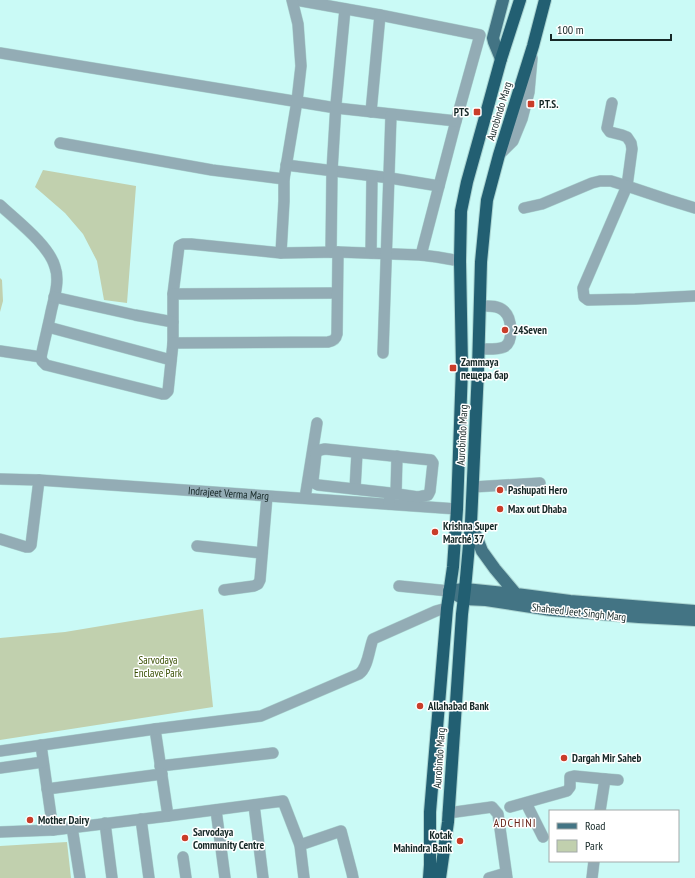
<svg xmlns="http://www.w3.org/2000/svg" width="695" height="878" font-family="'PT Sans Narrow',sans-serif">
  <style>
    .green { fill: #c1d0ae }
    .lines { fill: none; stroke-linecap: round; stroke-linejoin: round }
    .minor-casing { stroke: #aad4d1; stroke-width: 12 }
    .major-casing { stroke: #aad4d1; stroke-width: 14 }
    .highway-casing { stroke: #aad4d1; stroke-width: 14 }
    .minor { stroke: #93acb5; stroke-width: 11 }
    .major { stroke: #437484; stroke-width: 12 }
    .highway { stroke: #225f72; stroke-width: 12 }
    .poi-dot { fill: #c93d29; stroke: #fff; stroke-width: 1.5 }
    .labels { text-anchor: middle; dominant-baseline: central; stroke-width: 3; stroke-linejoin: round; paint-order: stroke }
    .poi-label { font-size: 11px; font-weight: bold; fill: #162827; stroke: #fff; text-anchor: start }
    .street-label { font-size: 11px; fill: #162827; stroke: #fff }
    .park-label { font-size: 11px; fill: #374d00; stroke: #fff }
    .neighbourhood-label { font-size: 12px; letter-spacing: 1px; fill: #69251a; stroke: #fff }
  </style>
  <rect width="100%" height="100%" fill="#cafaf6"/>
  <path class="green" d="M43 170 136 186 127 303 104 300 97 261 83 234 65 213 35 187Z
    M0 278 2 280 3 301 0 312Z
    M203 609 213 707 0 740V638L65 632Z
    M67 842 71 878H0V846Z"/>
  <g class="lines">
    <defs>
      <g id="minor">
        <path d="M296 0 380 15 480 35 456 121 421 255"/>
        <path d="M0 53 336 108 456 121"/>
        <path d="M612 103 607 128 610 132 622 135 627 137 631 143 632 149 627 186 583 288 584 297 588 300 635 299 695 296"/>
        <path d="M371 112 380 15"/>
        <path d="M60 143 212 170 284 179"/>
        <path d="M499 155 513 141 522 119 529 92 532 58"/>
        <path d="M286 165 390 178 439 186"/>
        <path d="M0 205C17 221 49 245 55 267 60 281 54 298 51 312 48 327 44 342 41 357L42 361 46 365 162 394H165L168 391 173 343V294L179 246 183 244H191L281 253 338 252 421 255 437 257 460 261"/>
        <path d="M524 208 542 204 592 183 600 181H611L627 186 669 200 695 208"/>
        <path d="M331 252 332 171 336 104 345 9"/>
        <path d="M281 253 284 201V179L297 101 301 66 298 24 292 0"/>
        <path d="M371 253 372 176"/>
        <path d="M173 294 337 293"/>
        <path d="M54 297 135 315 173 322"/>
        <path d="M48 327 171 360"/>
        <path d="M173 343 328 342C334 341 336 339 337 334L338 252"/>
        <path d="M479 349C486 349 497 350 504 347 514 342 512 318 504 311 498 305 488 306 481 306"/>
        <path d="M0 351 41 357"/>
        <path d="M383 353 391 115"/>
        <path id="s1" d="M0 479 39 480 457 509"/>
        <path d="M473 487 540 483"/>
        <path d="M355 489 357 453"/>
        <path d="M396 494 397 456"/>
        <path d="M305 498 317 423"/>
        <path d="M389 504 390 493 418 497 428 495 430 491 433 463 431 460 325 449 320 450 316 453 313 480 314 483 318 485 390 493"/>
        <path d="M0 539 26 547H29L31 545 39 480"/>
        <path d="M197 546 262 553"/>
        <path d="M399 586 449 591"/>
        <path d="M224 590 254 586 258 584 260 580 267 496"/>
        <path d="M155 729 168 816"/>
        <path d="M41 745 53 830"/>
        <path d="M0 751 155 729 261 716 359 674C368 668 369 649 373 639L436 611 447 608"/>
        <path d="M160 766 273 753"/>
        <path d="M0 768 43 762"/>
        <path d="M605 779 618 780"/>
        <path d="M47 789 162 774"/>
        <path d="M526 803 543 837"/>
        <path d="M254 805 263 878"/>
        <path d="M510 807 567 791 570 787V777L574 776 605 779 600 811"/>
        <path d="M216 810 225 878"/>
        <path d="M448 813 492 807 498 814 507 878"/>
        <path d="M141 819 149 878"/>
        <path d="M105 823 112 878"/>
        <path d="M72 827 80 878"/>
        <path d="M0 832 53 830 168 816 283 801 300 845 304 878"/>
        <path d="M300 845 341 831 352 873 353 878"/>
        <path d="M183 857 186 878"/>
        <path d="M489 878 506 873"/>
        <path d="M592 878 594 861"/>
      </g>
      <path id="major" d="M501 59 494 42 493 38 503 0
        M471 523 482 551 495 569 516 594
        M455 590 465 589 516 594 570 601 695 611
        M449 591 464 599 486 600 551 610 639 617 695 620"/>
      <path id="highway" d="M429 878 430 865V812L447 608 453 567 457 509 462 367 460 261 461 211 467 182 484 121 501 59 520 0
        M440 878 448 822 462 614 465 589 471 523 478 370 481 262 487 200 499 155 533 46 545 0"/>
    </defs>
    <use href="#minor" class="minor-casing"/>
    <use href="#major" class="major-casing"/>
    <use href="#highway" class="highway-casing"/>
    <use href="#minor" class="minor"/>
    <use href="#major" class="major"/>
    <use href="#highway" class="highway"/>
  </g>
  <g class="poi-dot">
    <rect x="527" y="100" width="8" height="8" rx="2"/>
    <rect x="473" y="108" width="8" height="8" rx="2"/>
    <circle cx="505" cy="330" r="4"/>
    <rect x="449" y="364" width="8" height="8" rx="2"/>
    <circle cx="500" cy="490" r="4"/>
    <circle cx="500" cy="509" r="4"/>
    <circle cx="435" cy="532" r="4"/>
    <circle cx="420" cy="706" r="4"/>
    <circle cx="564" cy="758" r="4"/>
    <circle cx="30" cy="820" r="4"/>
    <circle cx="185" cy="838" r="4"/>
    <circle cx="460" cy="841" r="4"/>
  </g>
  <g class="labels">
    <g class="poi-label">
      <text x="539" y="104">P.T.S.</text>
      <text x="469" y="112" text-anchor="end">PTS</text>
      <text x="513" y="330">24Seven</text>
      <text x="461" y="362">Zammaya<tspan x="461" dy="13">пещера бар</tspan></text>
      <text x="508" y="490">Pashupati Hero</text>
      <text x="508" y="509">Max out Dhaba</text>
      <text x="443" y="526">Krishna Super<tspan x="443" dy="13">Marché 37</tspan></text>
      <text x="428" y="706">Allahabad Bank</text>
      <text x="572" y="758">Dargah Mir Saheb</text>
      <text x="38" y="820">Mother Dairy</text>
      <text x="193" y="832">Sarvodaya<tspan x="193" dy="13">Community Centre</tspan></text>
      <text x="452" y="835" text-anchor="end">Kotak<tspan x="452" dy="13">Mahindra Bank</tspan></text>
    </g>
    <g class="street-label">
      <text transform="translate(499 111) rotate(-73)">Aurobindo Marg</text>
      <text transform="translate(462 435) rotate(-87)">Aurobindo Marg</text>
      <text stroke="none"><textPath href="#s1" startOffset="229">Indrajeet Verma Marg</textPath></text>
      <text transform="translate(579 612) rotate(6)">Shaheed Jeet Singh Marg</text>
      <text transform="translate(439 758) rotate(-86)">Aurobindo Marg</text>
    </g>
    <g class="park-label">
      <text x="158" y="660">Sarvodaya<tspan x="158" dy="13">Enclave Park</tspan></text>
    </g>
    <g class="neighbourhood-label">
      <text x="515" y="822">ADCHINI</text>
    </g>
  </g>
  <rect x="549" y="810" width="130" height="52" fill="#ffffff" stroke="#a2a9a9"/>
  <rect x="557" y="823" width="20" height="6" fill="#437484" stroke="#a2a9a9"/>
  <text x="585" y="830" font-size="12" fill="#162827">Road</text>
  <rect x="557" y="840" width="20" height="12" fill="#c1d0ae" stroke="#a2a9a9"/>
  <text x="585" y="850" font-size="12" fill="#162827">Park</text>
  <path d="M551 34v6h120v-6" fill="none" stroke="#162827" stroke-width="2"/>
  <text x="557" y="34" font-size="12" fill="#162827" stroke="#ffffff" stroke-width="3" paint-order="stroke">100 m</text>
</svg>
